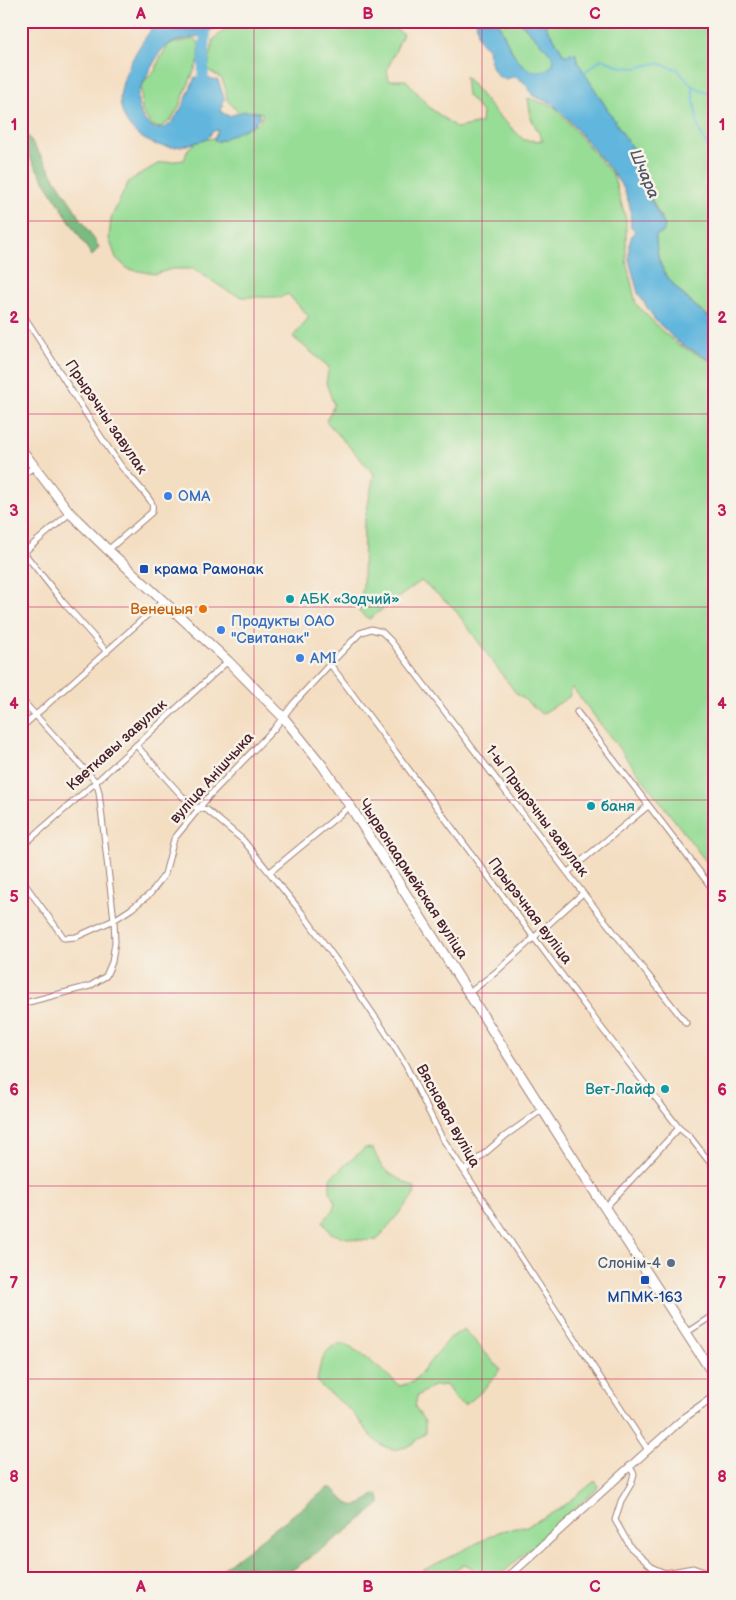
<svg xmlns="http://www.w3.org/2000/svg" width="736" height="1600" font-family="'Balsamiq Sans',sans-serif">
  <style>
    .green { fill: #97dd96; stroke: #707e60 }
    .forest { fill: #79bc7f; stroke: #626e55 }
    .water { fill: #60b6dd; stroke: #556a84 }
    .lines { fill: none; stroke-linecap: round; stroke-linejoin: round }
    .stream { stroke: #60b6dd; stroke-width: 2 }
    .river { stroke: #60b6dd; stroke-width: 11 }
    .street-casing { stroke: #9f7e76; stroke-width: 7 }
    .secondary-casing { stroke: #9f7e76; stroke-width: 9 }
    .highway-casing { stroke: #9f7e76; stroke-width: 11 }
    .street { stroke: #fff; stroke-width: 5 }
    .secondary { stroke: #fff; stroke-width: 7 }
    .highway { stroke: #fff; stroke-width: 9 }
    .grid { fill: none; stroke: #c2185b; stroke-width: 1; stroke-opacity: 0.55 }
    .shop-dot { fill: #3f7fe0; stroke: #f7f3e8; stroke-width: 2 }
    .transit-dot { fill: #1a4fb4; stroke: #f7f3e8; stroke-width: 2 }
    .culture-dot { fill: #0f9aa8; stroke: #f7f3e8; stroke-width: 2 }
    .food-dot { fill: #e8710a; stroke: #f7f3e8; stroke-width: 2 }
    .service-dot { fill: #5c6f8a; stroke: #f7f3e8; stroke-width: 2 }
    .labels { text-anchor: middle; dominant-baseline: central; stroke-width: 5; stroke-linejoin: round; paint-order: stroke }
    .street-label { font-size: 15px; fill: #4a1f2b; stroke: #f7f3e8 }
    .shop-label { font-size: 15px; fill: #366cbe; stroke: #f7f3e8; text-anchor: start }
    .transit-label { font-size: 15px; fill: #164399; stroke: #f7f3e8; text-anchor: start }
    .culture-label { font-size: 15px; fill: #0d838f; stroke: #f7f3e8; text-anchor: start }
    .food-label { font-size: 15px; fill: #c56008; stroke: #f7f3e8; text-anchor: end }
    .service-label { font-size: 15px; fill: #4e5e75; stroke: #f7f3e8; text-anchor: end }
    .water-label { font-size: 16px; font-style: italic; fill: #525469; stroke: #f7f3e8 }
    .neatline { fill: none; stroke: #c2185b; stroke-width: 2 }
    .grid-label { font-size: 16px; text-anchor: middle; font-weight: bold; fill: #c2185b }
  </style>
  <rect width="100%" height="100%" fill="#f7f3e8"/>
  <filter id="ink" filterUnits="userSpaceOnUse"><feTurbulence type="fractalNoise" baseFrequency=".02" numOctaves="2"/><feDisplacementMap in="SourceGraphic" scale="10" xChannelSelector="R" yChannelSelector="G"/><feConvolveMatrix kernelMatrix="1 2 1 2 8 2 1 2 1" color-interpolation-filters="sRGB"/></filter>
  <filter id="wash" filterUnits="userSpaceOnUse"><feTurbulence type="fractalNoise" baseFrequency=".0096" numOctaves="4" result="noise"/><feDisplacementMap in="SourceGraphic" scale="20" xChannelSelector="R" yChannelSelector="G"/><feGaussianBlur stdDeviation="1.12" result="paint"/><feColorMatrix in="noise" values="0 0 0 0 0 0 0 0 0 0 0 0 0 0 0 0 0 1.4 0 .05"/><feComposite in="paint" operator="in"/></filter>
  <g filter="url(#wash)">
    <rect width="100%" height="100%" fill="#f4dec2"/>
    <path class="green" d="M234 21H384L403 34 387 70 389 80H406L430 108 457 128 481 123 482 112 467 95 465 76 496 113 524 140 543 141 531 118 528 98 555 107 613 175 626 219V260L636 304 662 331 679 345 715 363V873L572 687 569 697 542 714 515 692 453 607 421 581 369 619 359 612 363 585 364 524 374 474 326 421 334 405 326 383 329 367 293 337 309 317 288 294 281 297H243L229 292 194 269H172L155 274 128 269 116 258 109 238 111 218 129 181 159 163 184 160 188 149 199 140 215 138 260 122 263 113H239L227 100 226 90 222 79 208 70 213 40Z
      M497 21H519L549 52 554 59C553 65 551 68 545 70 518 79 507 38 497 21Z
      M543 21H715V321C697 308 670 286 661 265 657 256 656 245 656 235L665 226 642 180 638 158 577 61 576 55 565 56Z
      M194 39 199 43V59L178 109 171 120 160 128 151 125 142 111 141 88 147 78 156 70 159 60 169 44Z
      M365 1148 373 1149 381 1166 392 1175 415 1188 414 1195 377 1240C360 1242 346 1238 330 1233L323 1221 333 1210 335 1203 330 1191V1178Z
      M464 1329 500 1369C491 1383 479 1395 465 1405L457 1401 446 1385 433 1386 417 1396 415 1407 425 1422V1433C418 1438 412 1446 403 1448 379 1456 364 1424 350 1410 340 1400 327 1393 317 1382 318 1369 325 1342 343 1344 355 1346 389 1377 400 1386L413 1382 450 1338Z
      M595 1481 598 1485 597 1489 496 1579H477L476 1574 471 1567 463 1565 438 1579H400L420 1572 501 1531 527 1526 560 1509Z"/>
    <path class="forest" d="M21 125 99 247 92 256 21 144Z
      M328 1488H333C341 1497 349 1511 363 1503 368 1500 371 1496 377 1494L380 1498V1504L348 1530 284 1576 279 1579H209Z"/>
    <path class="water" d="M144 21H226C218 27 209 32 199 36 184 41 174 38 161 51 158 54 139 90 138 94 135 117 157 144 175 118 184 106 189 91 195 77 201 79 203 77 208 78 212 78 214 80 218 80L224 98 221 112 229 116 244 111 259 112V118L253 125 217 142 214 140 218 130 213 131C211 134 208 138 205 140 202 141 198 142 194 143 187 145 179 147 172 147 148 147 125 130 121 107 116 84 137 48 151 30Z
      M476 21H497C507 38 518 79 545 70 551 68 553 65 554 59L549 52 519 21H543L565 56 571 53 576 54 577 61 638 158 642 180 655 208 665 226 663 233 656 235C656 245 657 256 661 266 671 287 696 308 715 322V362L679 343 655 320 638 293 629 259V245L632 235 635 231 631 227 630 206 624 189 610 169 566 117 553 104 533 96 524 82 514 76C513 77 506 79 506 79 493 79 489 57 488 48 475 40 479 34 476 21Z"/>
    <g class="lines">
      <path class="stream" d="M583 73 602 59 622 67 635 68 657 63 677 69 692 86 698 127 707 146 715 149
        M692 86 715 96"/>
      <path class="river" d="M202 94 206 21"/>
    </g>
  </g>
  <g filter="url(#ink)">
    <g class="lines">
      <defs>
        <path id="street" d="M21 312C55 362 85 416 121 466 127 474 150 497 152 504 153 506 152 509 152 512L108 550
          M21 476 34 467
          M21 549 63 602 107 652
          M23 553 70 513
          M330 664 597 1022 679 1128 690 1137 715 1169
          M21 699 96 782 99 792 114 920 115 942 112 962 106 976 90 986 21 1004
          M577 712 715 892
          M21 728 163 601
          M136 745 182 796 195 807 207 810 243 840 303 914 339 964 386 1033 406 1066 441 1136 648 1450
          M21 847 96 782 228 661
          M270 872 350 806
          M568 872 648 806
          M21 879 64 938 76 937 114 920 131 909 150 894 165 874 174 839 210 795 274 729 293 704 330 664 360 633 371 629 382 632 391 641 583 893 686 1023
          M469 993 496 972 583 893
          M464 1171 505 1136 543 1109
          M605 1208 679 1128
          M686 1333 715 1314
          M630 1467 634 1474 631 1484 621 1501 615 1520 631 1548 653 1568 665 1573 693 1568 715 1576"/>
        <path id="secondary" d="M506 1579 648 1450 685 1417 715 1396"/>
        <path id="highway" d="M21 449 70 513 108 550 228 661 283 717 322 765 350 806 605 1208 715 1377"/>
      </defs>
      <use href="#street" class="street-casing"/>
      <use href="#secondary" class="secondary-casing"/>
      <use href="#highway" class="highway-casing"/>
      <use href="#street" class="street"/>
      <use href="#secondary" class="secondary"/>
      <use href="#highway" class="highway"/>
    </g>
  </g>
  <path class="grid" d="M254 21V1579M482 21V1579M21 221H715M21 414H715M21 607H715M21 800H715M21 993H715M21 1186H715M21 1379H715"/>
  <g class="shop-dot">
    <circle cx="168" cy="496" r="5"/>
    <circle cx="221" cy="630" r="5"/>
    <circle cx="300" cy="658" r="5"/>
  </g>
  <g class="transit-dot">
    <rect x="139" y="564" width="10" height="10" rx="2.5"/>
    <rect x="640" y="1275" width="10" height="10" rx="2.5"/>
  </g>
  <g class="culture-dot">
    <circle cx="290" cy="599" r="5"/>
    <circle cx="591" cy="806" r="5"/>
    <circle cx="665" cy="1089" r="5"/>
  </g>
  <circle class="food-dot" cx="203" cy="609" r="5"/>
  <circle class="service-dot" cx="671" cy="1263" r="5"/>
  <g class="labels">
    <g class="street-label">
      <text transform="translate(106 417) rotate(56)">Прырэчны завулак</text>
      <text transform="translate(117 745) rotate(-42)">Кветкавы завулак</text>
      <text transform="translate(212 778) rotate(-48)">вуліца Анішчыка</text>
      <text transform="translate(537 811) rotate(53)">1-ы Прырэчны завулак</text>
      <text transform="translate(413 879) rotate(57)">Чырвонаармейская вуліца</text>
      <text transform="translate(530 911) rotate(53)">Прырэчная вуліца</text>
      <text transform="translate(448 1116) rotate(61)">Вясновая вуліца</text>
    </g>
    <g class="shop-label">
      <text x="178" y="496">ОМА</text>
      <text x="231" y="621">Продукты ОАО<tspan x="231" dy="17">"Свитанак"</tspan></text>
      <text x="310" y="658">AMI</text>
    </g>
    <g class="transit-label">
      <text x="154" y="569">крама Рамонак</text>
      <text x="645" y="1297" text-anchor="middle">МПМК-163</text>
    </g>
    <g class="culture-label">
      <text x="300" y="599">АБК «Зодчий»</text>
      <text x="601" y="806">баня</text>
      <text x="655" y="1089" text-anchor="end">Вет-Лайф</text>
    </g>
    <g class="food-label">
      <text x="193" y="609">Венецыя</text>
    </g>
    <g class="service-label">
      <text x="661" y="1263">Слонім-4</text>
    </g>
    <g class="water-label">
      <text transform="translate(644 174) rotate(67)">Шчара</text>
    </g>
  </g>
  <rect width="736" height="1600" fill="none" stroke="#f7f3e8" stroke-width="55"/>
  <rect x="28" y="28" width="680" height="1544" class="neatline"/>
  <g class="grid-label">
    <text x="141" y="19">A</text>
    <text x="368" y="19">B</text>
    <text x="595" y="19">C</text>
    <text x="14" y="130">1</text>
    <text x="722" y="130">1</text>
    <text x="14" y="323">2</text>
    <text x="722" y="323">2</text>
    <text x="14" y="516">3</text>
    <text x="722" y="516">3</text>
    <text x="14" y="709">4</text>
    <text x="722" y="709">4</text>
    <text x="14" y="902">5</text>
    <text x="722" y="902">5</text>
    <text x="14" y="1095">6</text>
    <text x="722" y="1095">6</text>
    <text x="14" y="1288">7</text>
    <text x="722" y="1288">7</text>
    <text x="14" y="1482">8</text>
    <text x="722" y="1482">8</text>
    <text x="141" y="1592">A</text>
    <text x="368" y="1592">B</text>
    <text x="595" y="1592">C</text>
  </g>
</svg>
